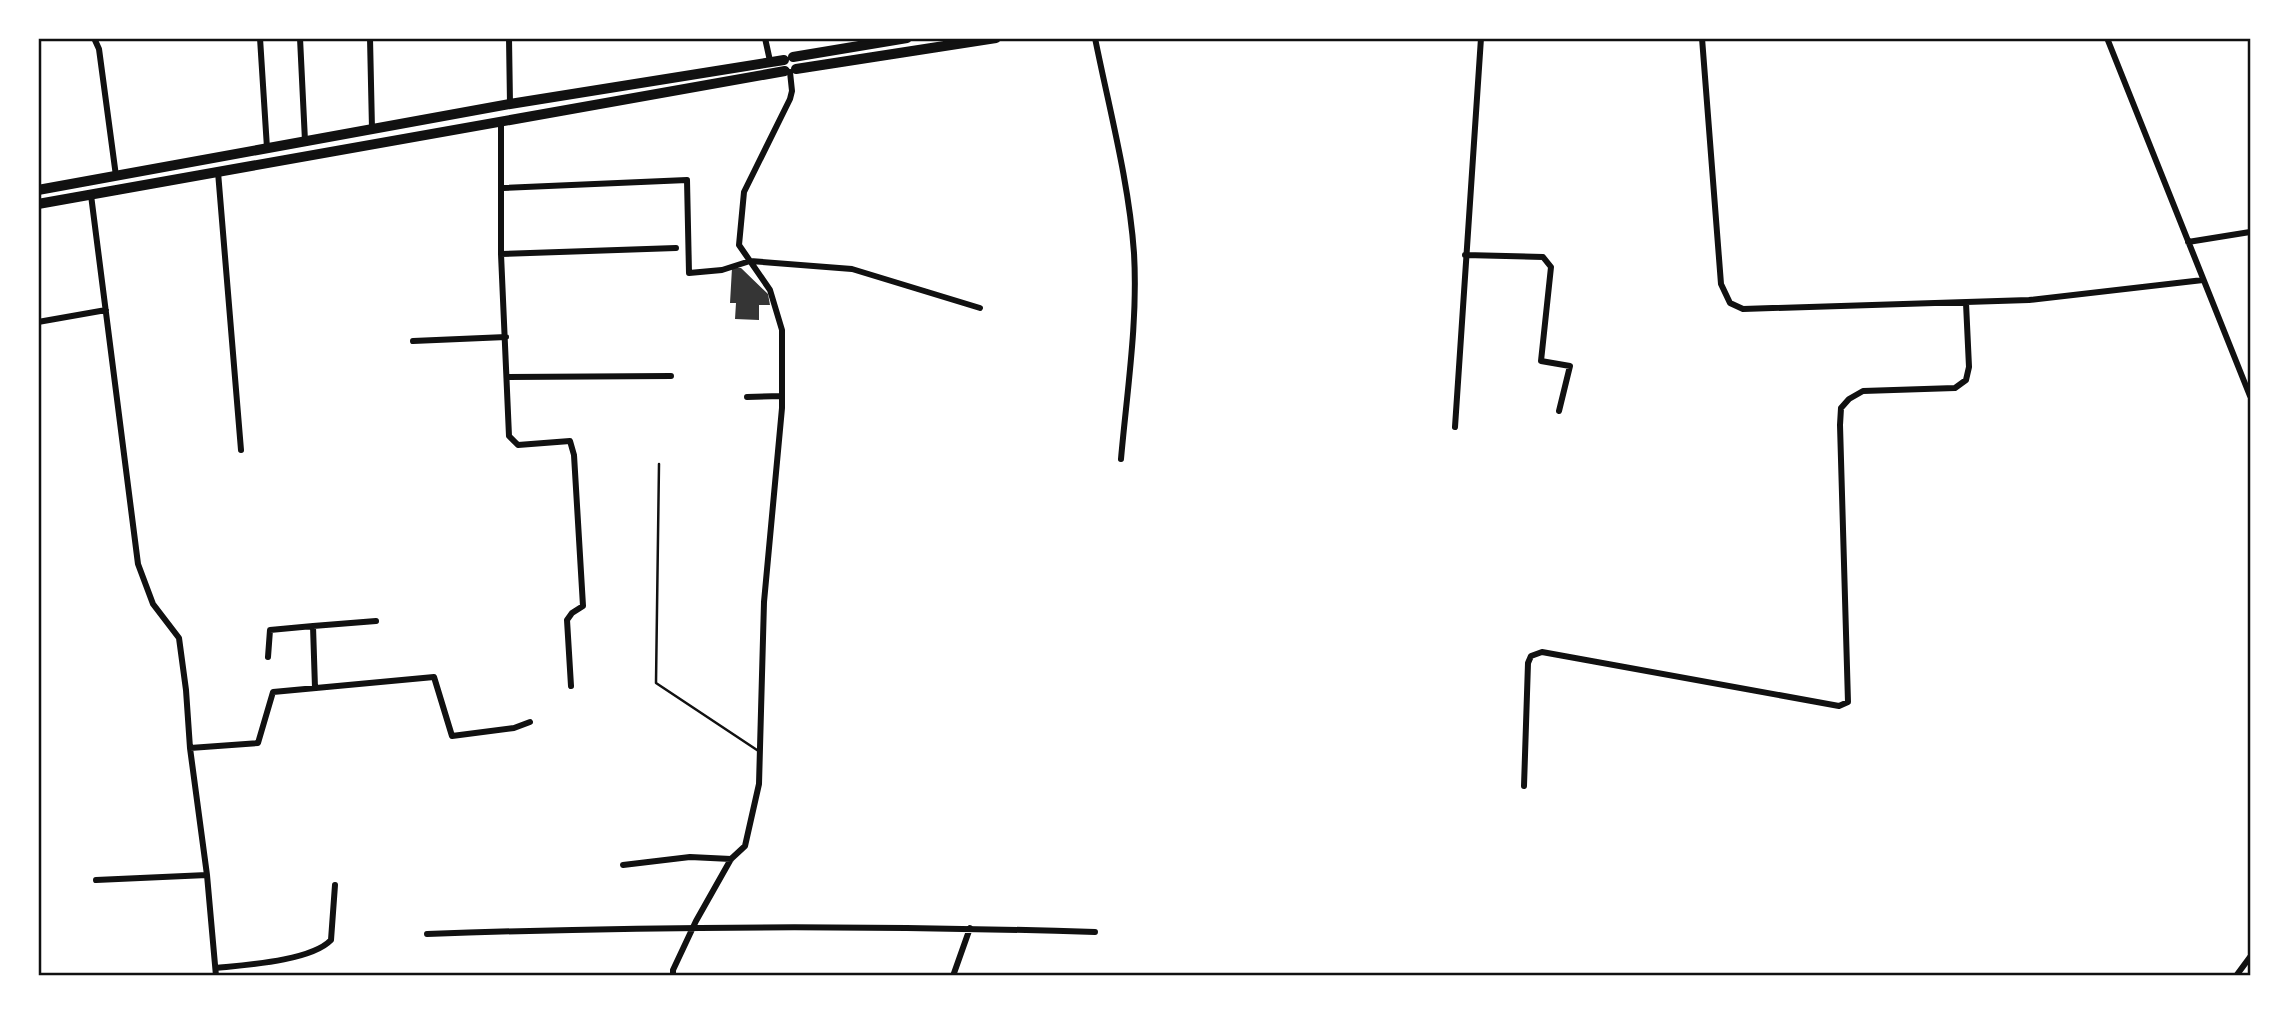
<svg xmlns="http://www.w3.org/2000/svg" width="2289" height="1014" font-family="'Varela Round',sans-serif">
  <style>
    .building { fill: #353535 }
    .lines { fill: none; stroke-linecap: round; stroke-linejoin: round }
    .service { stroke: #111; stroke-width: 2.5 }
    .minor { stroke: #111; stroke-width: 6 }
    .trunk { stroke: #111; stroke-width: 10 }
    .neatline { fill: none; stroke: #111; stroke-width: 2.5 }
  </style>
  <rect width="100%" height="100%" fill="#fff"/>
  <path class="building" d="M732 268H741L768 294 770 305H759V320L735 319 736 303H730Z"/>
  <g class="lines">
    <path class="service" d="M659 464 656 683 760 752"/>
    <path class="minor" d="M94 38 99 49 116 176
      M260 38 267 148
      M300 38 305 141
      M370 38 372 129
      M509 38 510 104
      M765 38 770 61
      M1095 38C1109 108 1129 182 1134 253 1138 322 1127 391 1121 459
      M1702 38 1721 284 1730 303 1743 309 2029 300 2203 280
      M2107 38 2250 396
      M501 122V254L509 436 518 445 570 441 574 455 583 606 572 613 567 620 571 686
      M218 172 241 450
      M503 188 687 180 689 273 722 270 750 261 852 269 980 308
      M91 195 138 564 153 604 179 638 186 690 190 748 207 875 216 976
      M2188 242 2250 232
      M501 254 676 248
      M1465 255 1543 257 1551 267 1541 361 1570 366 1559 411
      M38 322 106 310
      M413 341 506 337
      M508 377 671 376
      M747 397 782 396
      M1455 427 1481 38
      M268 657 270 630 313 626
      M315 688 313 626 376 621
      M190 748 258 743 273 692 434 677 452 736 514 728 530 722
      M1524 786 1528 663 1531 656 1542 652 1839 706 1848 702 1840 425 1841 408 1849 399 1863 391 1955 388 1966 380 1969 367 1966 303
      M623 865 690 857 731 859
      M96 880 207 875
      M427 934C650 926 872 925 1095 932
      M216 968C245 965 311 961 331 940L335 885
      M673 976V970L696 921 731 859 745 846 759 784 764 602 782 408V330L770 290 739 245 744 192 790 99 792 91 790 72
      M953 976 970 928
      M2236 976 2250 957"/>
    <path class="trunk" d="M793 57 907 38
      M796 69 996 38
      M38 190 510 104 784 60
      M38 204 785 71"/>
  </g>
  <rect width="2289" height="1014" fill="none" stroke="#ffffff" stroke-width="80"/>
  <rect x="40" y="40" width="2209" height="934" class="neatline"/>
</svg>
